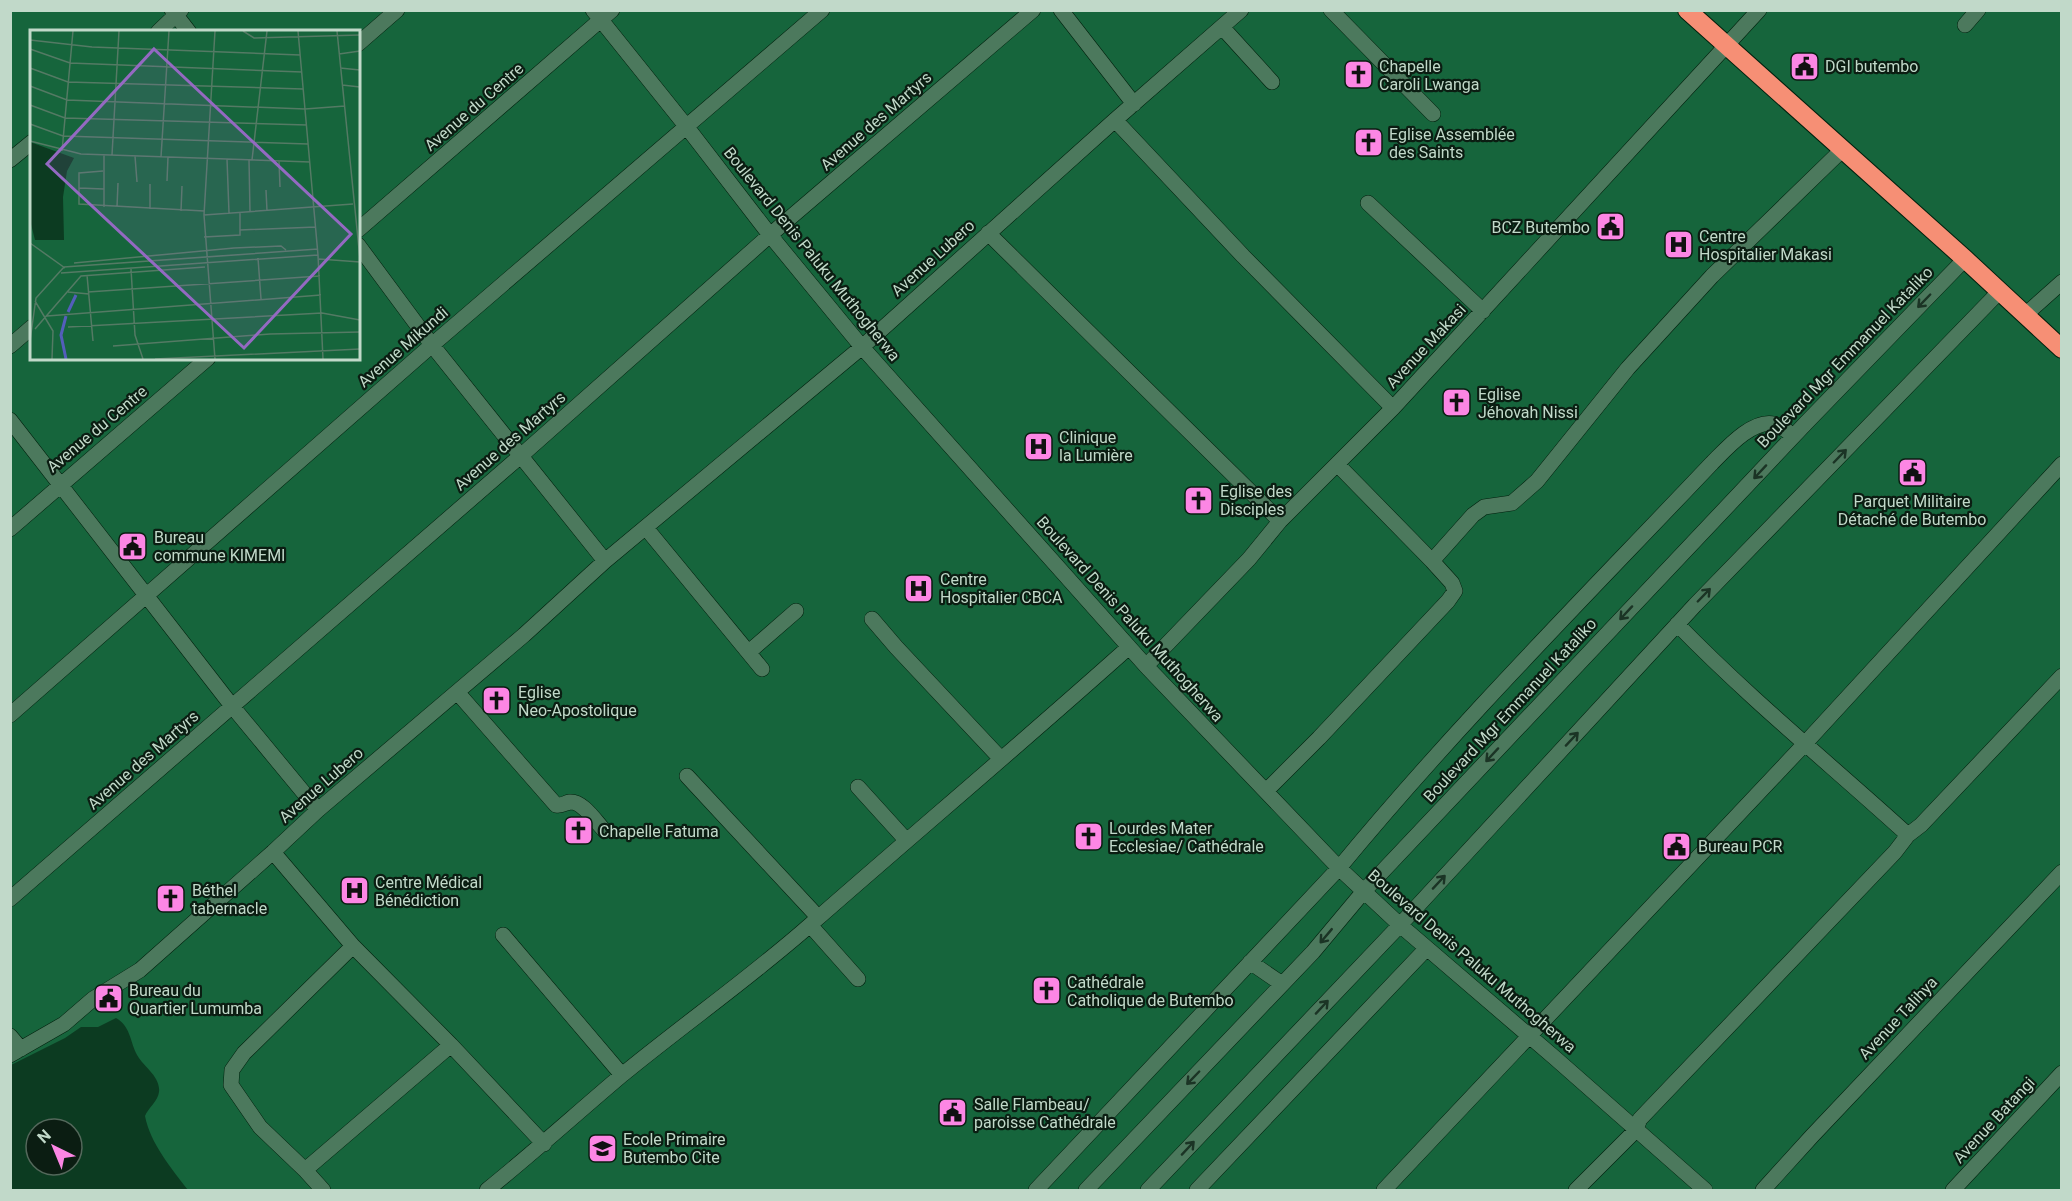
<svg xmlns="http://www.w3.org/2000/svg" width="2072" height="1201" font-family="Roboto,sans-serif">
  <style>
    .green { fill: #16653c; fill-rule: evenodd }
    .lines { fill: none; stroke-linecap: round; stroke-linejoin: round }
    .minor-casing { stroke: #00200d; stroke-width: 16 }
    .highway-casing { stroke: #00200d; stroke-width: 20 }
    .minor { stroke: #4c795d; stroke-width: 15 }
    .highway { stroke: #f68f75; stroke-width: 18 }
    .oneway { stroke: #1b3425 }
    .labels { text-anchor: middle; dominant-baseline: central; stroke-width: 4.5; stroke-linejoin: round; paint-order: stroke }
    .poi-label { font-size: 16px; fill: #c1d9c9; stroke: #0b1d12; text-anchor: start }
    .street-label { font-size: 16px; fill: #c1d9c9; stroke: #0b1d12 }
    .inset-river { fill: none; stroke: #535ebb; stroke-width: 3 }
    .inset-road { fill: none; stroke: #547a64; stroke-width: 1.5 }
    .view { fill: #9469c2; fill-opacity: 0.15; stroke: #9469c2; stroke-width: 3 }
    .inset-edge { fill: none; stroke: #c1d9c9; stroke-width: 3 }
  </style>
  <rect width="100%" height="100%" fill="#0c3b21"/>
  <path class="green" d="M11 11H2061V1190H188C172 1169 150 1143 145 1116 148 1108 158 1101 159 1092 161 1076 142 1066 136 1053 130 1040 130 1026 116 1018L98 1027H81L65 1038 11 1065ZM32 32H358V358H32Z"/>
  <g class="lines">
    <defs>
      <path id="minor" d="M172 10 189 32
        M593 10 686 126 770 235 862 347 1146 666 1339 868 1400 925 1555 1058 1705 1190
        M1061 10 1134 104
        M1331 10 1433 114
        M1965 25 1978 10
        M1222 27 1272 82
        M158 32 181 10
        M358 44 397 10
        M1115 120 1243 256 1393 408
        M10 160 32 142
        M1368 203 1483 311
        M358 230 612 10
        M988 233 1280 521
        M358 245 432 345 605 561
        M2025 315 2062 282
        M10 346 32 327
        M10 420 232 706 318 810
        M646 528 762 669
        M10 529 208 358
        M1432 561 1473 515 1484 507 1512 503 1537 481 1628 368 1712 276 1843 149
        M872 619 896 647 1001 759
        M1677 624C1750 699 1831 765 1908 835
        M749 652 796 611
        M1146 666 1249 559 1280 521 1393 408 1759 10
        M457 692 556 805C563 806 564 803 570 802 583 801 596 822 604 830
        M10 715 432 345 822 10
        M687 776 818 917
        M858 787 906 840
        M1266 791 1319 738 1448 601 1455 591 1452 583 1432 561 1338 465
        M273 852 353 946 451 1045 544 1144
        M10 899 524 453 770 235 1033 10
        M810 925 858 979
        M503 935 622 1075
        M1250 962 1282 984
        M10 1036 21 1049
        M10 1055 64 1024 93 999 140 970 273 852 318 810 524 635 605 561 862 347 1115 120 1241 10
        M305 1170 451 1045
        M323 1190 305 1170 260 1127 231 1085 232 1070 244 1053 353 946
        M487 1190C533 1153 577 1113 622 1075 684 1024 750 978 810 925 916 832 1024 741 1129 647
        M1036 1190 1339 868C1456 726 1586 596 1712 463 1726 449 1752 419 1774 424 1782 426 1787 431 1793 436
        M1086 1190 1313 952 1364 891 1805 424 1965 259
        M1148 1190 1400 925 1695 605 2000 291
        M1197 1190 1427 948
        M1384 1190 1799 750 2062 464
        M1576 1190 1635 1131 1640 1119 1895 852 1908 835 1921 825 2062 676
        M1763 1190 1812 1136 2062 872
        M1953 1190 2062 1073"/>
      <path id="highway" d="M1687 10 1965 259 2062 349"/>
    </defs>
    <use href="#minor" class="minor-casing"/>
    <use href="#highway" class="highway-casing"/>
    <use href="#minor" class="minor"/>
    <use href="#highway" class="highway"/>
  </g>
  <defs><path id="oneway-shaft" d="M-6 0H5M1.5-3L5.5 0L1.5 3" fill="none" stroke-width="1.6" stroke-linecap="round" stroke-linejoin="round" transform="scale(1.5)"/></defs>
  <g class="oneway">
    <use href="#oneway-shaft" transform="translate(1924 301) rotate(134)"/>
    <use href="#oneway-shaft" transform="translate(1840 456) rotate(-46)"/>
    <use href="#oneway-shaft" transform="translate(1760 472) rotate(133)"/>
    <use href="#oneway-shaft" transform="translate(1704 595) rotate(-46)"/>
    <use href="#oneway-shaft" transform="translate(1626 613) rotate(133)"/>
    <use href="#oneway-shaft" transform="translate(1572 739) rotate(-47)"/>
    <use href="#oneway-shaft" transform="translate(1492 755) rotate(133)"/>
    <use href="#oneway-shaft" transform="translate(1439 882) rotate(-47)"/>
    <use href="#oneway-shaft" transform="translate(1326 936) rotate(130)"/>
    <use href="#oneway-shaft" transform="translate(1322 1007) rotate(-47)"/>
    <use href="#oneway-shaft" transform="translate(1193 1078) rotate(134)"/>
    <use href="#oneway-shaft" transform="translate(1188 1148) rotate(-47)"/>
  </g>
  <defs>
    <symbol id="civic-square" viewBox="-11 -11 22 22"><rect x="-9" y="-9" width="18" height="18" rx="4" fill="#fc86e4" stroke="#0b1d12"/><path d="M-.6-6.5H3V-4.5H.6V-3L4-1V1h2V6H-6V1h2V-1L-.6-3ZM-1.2 2.5V6h2.4V2.5Z" fill="#111"/></symbol>
    <symbol id="church-square" viewBox="-11 -11 22 22"><rect x="-9" y="-9" width="18" height="18" rx="4" fill="#fc86e4" stroke="#0b1d12"/><path d="M-1.2-6h2.4v3.5h3.3v2.4h-3.3V6h-2.4V-.1h-3.3v-2.4h3.3Z" fill="#111"/></symbol>
    <symbol id="hospital-square" viewBox="-11 -11 22 22"><rect x="-9" y="-9" width="18" height="18" rx="4" fill="#fc86e4" stroke="#0b1d12"/><path d="M-5-5h3v3.5h4V-5h3V5h-3V1.5h-4V5h-3Z" fill="#111"/></symbol>
    <symbol id="school-square" viewBox="-11 -11 22 22"><rect x="-9" y="-9" width="18" height="18" rx="4" fill="#fc86e4" stroke="#0b1d12"/><path d="M0-5L7-2L0 1L-7-2ZM-4 1L0 2.5L4 1V4Q0 6-4 4Z" fill="#111"/></symbol>
  </defs>
  <g fill-rule="evenodd">
    <use href="#civic-square" x="1788" y="50" width="33" height="33"/>
    <use href="#church-square" x="1342" y="58" width="33" height="33"/>
    <use href="#church-square" x="1352" y="126" width="33" height="33"/>
    <use href="#civic-square" x="1594" y="210" width="33" height="33"/>
    <use href="#hospital-square" x="1662" y="228" width="33" height="33"/>
    <use href="#church-square" x="1440" y="386" width="33" height="33"/>
    <use href="#hospital-square" x="1022" y="430" width="33" height="33"/>
    <use href="#civic-square" x="1896" y="456" width="33" height="33"/>
    <use href="#church-square" x="1182" y="484" width="33" height="33"/>
    <use href="#civic-square" x="116" y="530" width="33" height="33"/>
    <use href="#hospital-square" x="902" y="572" width="33" height="33"/>
    <use href="#church-square" x="480" y="684" width="33" height="33"/>
    <use href="#church-square" x="562" y="814" width="33" height="33"/>
    <use href="#church-square" x="1072" y="820" width="33" height="33"/>
    <use href="#civic-square" x="1660" y="830" width="33" height="33"/>
    <use href="#hospital-square" x="338" y="874" width="33" height="33"/>
    <use href="#church-square" x="154" y="882" width="33" height="33"/>
    <use href="#church-square" x="1030" y="974" width="33" height="33"/>
    <use href="#civic-square" x="92" y="982" width="33" height="33"/>
    <use href="#civic-square" x="936" y="1096" width="33" height="33"/>
    <use href="#school-square" x="586" y="1132" width="33" height="33"/>
  </g>
  <g class="labels">
    <g class="poi-label">
      <text x="1379" y="66">Chapelle<tspan x="1379" dy="18">Caroli Lwanga</tspan></text>
      <text x="1825" y="66">DGI butembo</text>
      <text x="1389" y="134">Eglise Assemblée<tspan x="1389" dy="18">des Saints</tspan></text>
      <text x="1590" y="227" text-anchor="end">BCZ Butembo</text>
      <text x="1699" y="236">Centre<tspan x="1699" dy="18">Hospitalier Makasi</tspan></text>
      <text x="1478" y="394">Eglise<tspan x="1478" dy="18">Jéhovah Nissi</tspan></text>
      <text x="1059" y="437">Clinique<tspan x="1059" dy="18">la Lumière</tspan></text>
      <text x="1220" y="491">Eglise des<tspan x="1220" dy="18">Disciples</tspan></text>
      <text x="1912" y="501" text-anchor="middle">Parquet Militaire<tspan x="1912" dy="18">Détaché de Butembo</tspan></text>
      <text x="154" y="537">Bureau<tspan x="154" dy="18">commune KIMEMI</tspan></text>
      <text x="940" y="579">Centre<tspan x="940" dy="18">Hospitalier CBCA</tspan></text>
      <text x="518" y="692">Eglise<tspan x="518" dy="18">Neo-Apostolique</tspan></text>
      <text x="1109" y="828">Lourdes Mater<tspan x="1109" dy="18">Ecclesiae/ Cathédrale</tspan></text>
      <text x="599" y="831">Chapelle Fatuma</text>
      <text x="1698" y="846">Bureau PCR</text>
      <text x="375" y="882">Centre Médical<tspan x="375" dy="18">Bénédiction</tspan></text>
      <text x="192" y="890">Béthel<tspan x="192" dy="18">tabernacle</tspan></text>
      <text x="1067" y="982">Cathédrale<tspan x="1067" dy="18">Catholique de Butembo</tspan></text>
      <text x="129" y="990">Bureau du<tspan x="129" dy="18">Quartier Lumumba</tspan></text>
      <text x="974" y="1104">Salle Flambeau/<tspan x="974" dy="18">paroisse Cathédrale</tspan></text>
      <text x="623" y="1139">Ecole Primaire<tspan x="623" dy="18">Butembo Cite</tspan></text>
    </g>
    <g class="street-label">
      <text transform="translate(474 107) rotate(-41)">Avenue du Centre</text>
      <text transform="translate(876 121) rotate(-41)">Avenue des Martyrs</text>
      <text transform="translate(812 254) rotate(51)">Boulevard Denis Paluku Muthogherwa</text>
      <text transform="translate(933 258) rotate(-42)">Avenue Lubero</text>
      <text transform="translate(1426 346) rotate(-47)">Avenue Makasi</text>
      <text transform="translate(403 347) rotate(-41)">Avenue Mikundi</text>
      <text transform="translate(1845 357) rotate(-46)">Boulevard Mgr Emmanuel Kataliko</text>
      <text transform="translate(97 429) rotate(-40)">Avenue du Centre</text>
      <text transform="translate(510 441) rotate(-41)">Avenue des Martyrs</text>
      <text transform="translate(1130 619) rotate(48)">Boulevard Denis Paluku Muthogherwa</text>
      <text transform="translate(1510 710) rotate(-47)">Boulevard Mgr Emmanuel Kataliko</text>
      <text transform="translate(143 760) rotate(-41)">Avenue des Martyrs</text>
      <text transform="translate(321 785) rotate(-41)">Avenue Lubero</text>
      <text transform="translate(1472 961) rotate(41)">Boulevard Denis Paluku Muthogherwa</text>
      <text transform="translate(1898 1018) rotate(-47)">Avenue Talihya</text>
      <text transform="translate(1994 1120) rotate(-47)">Avenue Batangi</text>
    </g>
  </g>
  <g transform="translate(30 30)">
    <rect width="330" height="330" fill="#0c3b21"/>
    <path d="M0 1H330V329H0V190L5 210H34L33 167 37 141 44 128 0 112Z" fill="#16653c"/>
    <path class="inset-river" d="M38 282 46 265M36 329 31 305 36 286"/>
    <path class="inset-road" d="M213 1 224 8 330 5M268 1 288 225 293 329M307 1 330 229M0 10 62 17 270 25M0 19 40 33 272 42M309 24 330 21M0 38 38 52 273 59M310 38 330 40M312 55 330 57M0 56 37 70 275 79 315 76M0 75 35 88 277 95M0 94 33 106 278 114M0 111 51 124 280 132M32 121 43 1M82 125 89 1M105 126 107 152M131 127 139 1M197 129 199 183M219 130 220 182M222 130 237 1M249 131 250 157M73 141 49 143V174L174 181M137 151 138 127M49 158 74 159M236 160 237 181M74 177V125M87 177 88 153M120 179V154M151 181 152 156M174 185 323 174M210 200 286 197M174 207 210 205V183M0 213 35 238M228 228 231 269M289 229 330 232M44 233 204 218 251 216 256 220M101 239 105 305 113 329M31 243 288 225M57 245 63 311M38 262 59 264M58 262 290 246M5 271 23 301 22 329M292 283 330 290M17 286 291 265M38 297 292 283M5 299 51 246 175 237M0 311 6 268 34 237 288 219M83 316 240 304 330 302M125 329 330 319M185 329 174 185 185 1"/>
    <path class="view" d="M124 19 321 204 214 318 17 134Z"/>
    <rect width="330" height="330" class="inset-edge"/>
  </g>
  <rect width="2072" height="1201" fill="none" stroke="#c1d9c9" stroke-width="24"/>
  <g transform="translate(54 1147) rotate(317)"><circle r="28" fill="#0b1d12" stroke="#54685b" stroke-width="1.5"/>
  <path d="M0-4.5L10 22L0 15L-10 22Z" fill="#fc86e4"/>
  <text y="-9" font-size="16" font-weight="bold" text-anchor="middle" fill="#c1d9c9">N</text>
  </g>
</svg>
